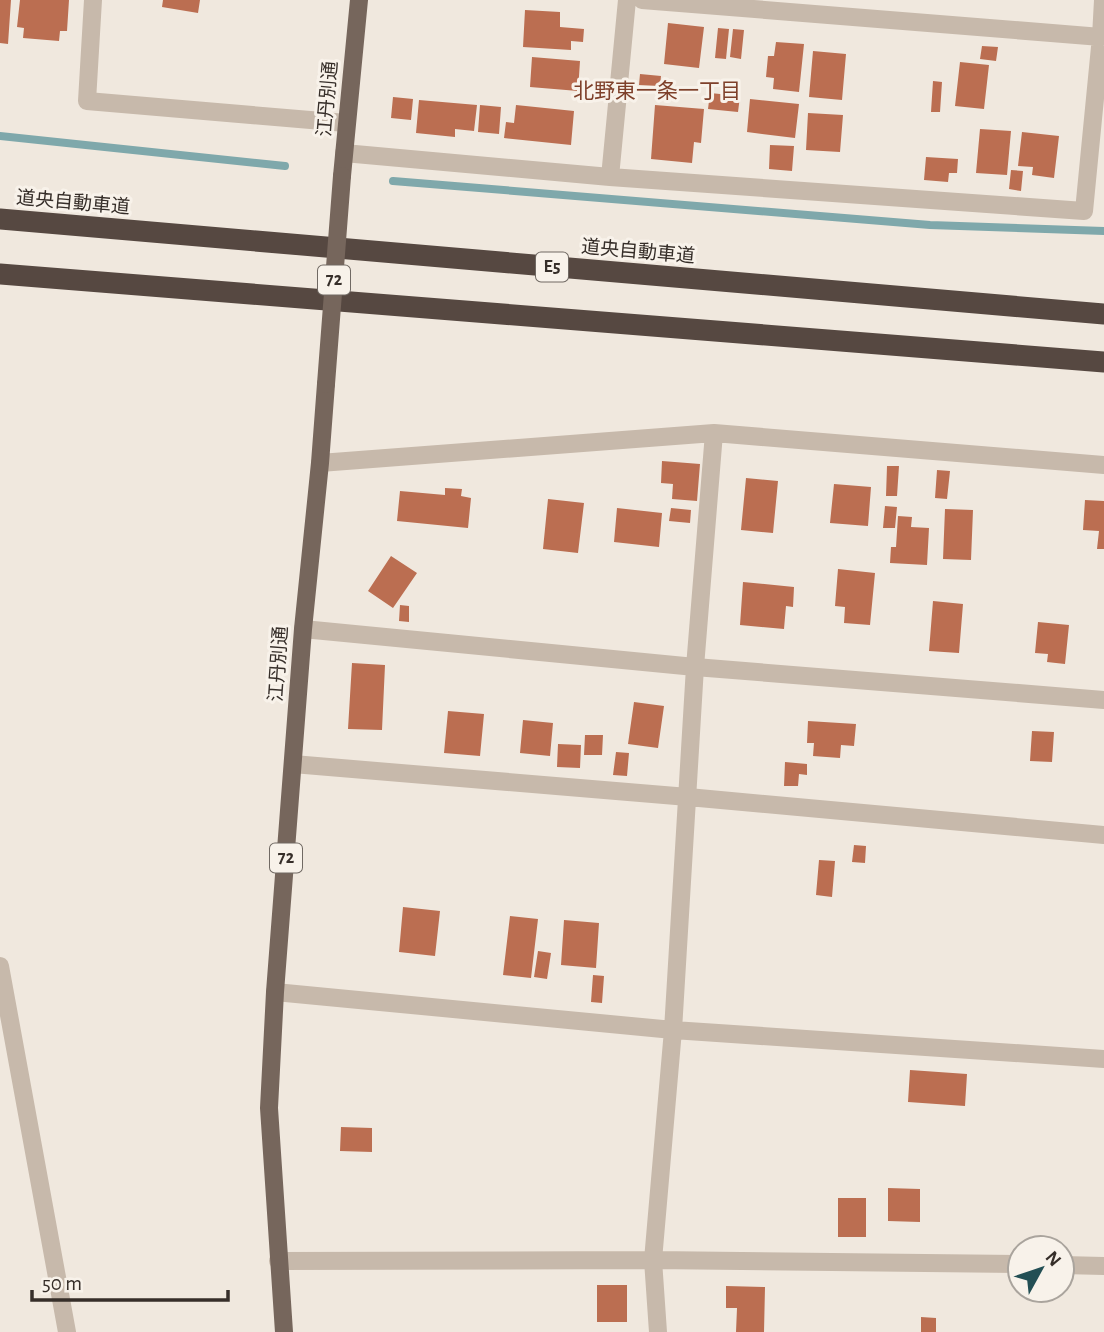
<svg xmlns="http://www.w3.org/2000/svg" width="1104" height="1332" font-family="'Alegreya Sans','Noto Sans JP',sans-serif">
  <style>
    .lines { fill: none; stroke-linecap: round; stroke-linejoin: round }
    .stream { stroke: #7fa8ab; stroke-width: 8 }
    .building { fill: #bb6e51 }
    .minor { stroke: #c7b9ab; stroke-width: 18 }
    .major { stroke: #76665c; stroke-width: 18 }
    .highway { stroke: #564841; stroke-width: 21 }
    .major-bridge { stroke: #76665c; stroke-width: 18 }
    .labels { text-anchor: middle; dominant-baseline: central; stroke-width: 6; stroke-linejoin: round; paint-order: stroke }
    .shield { fill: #f8f2ea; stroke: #706963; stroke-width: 2 }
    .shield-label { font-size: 18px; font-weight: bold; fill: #362e29 }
    .street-label { font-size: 19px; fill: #362e29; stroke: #f8f2ea }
    .neighbourhood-label { font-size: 21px; fill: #7e402a; stroke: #f8f2ea }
  </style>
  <rect width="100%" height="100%" fill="#f0e8de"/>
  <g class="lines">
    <path class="stream" d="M0 136 285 166
      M393 181 930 225 1104 231"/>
  </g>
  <path class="building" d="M0 0H11L8 44 0 43Z
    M20 0H69L67 31H60L59 41 23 38 24 28 17 27Z
    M163 0H200L198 13 162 7Z
    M525 10 560 12V27L584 29 583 42 571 41V50L523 47Z
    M668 23 704 27 699 68 664 64Z
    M718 28 729 29 726 59 715 58Z
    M733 29 744 30 741 59 730 57Z
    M776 42 804 44 799 92 773 89 774 78 766 77 768 56H774Z
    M982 46 998 47 996 61 980 59Z
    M813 51 846 54 842 100 809 97Z
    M532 57 580 61 578 91 530 87Z
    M960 62 989 65 984 109 955 106Z
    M640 74 661 76 660 86 639 85Z
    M933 81 942 82 940 112H931Z
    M710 93 740 96 738 112 708 109Z
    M393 97 413 99 411 120 391 118Z
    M750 99 799 104 795 138 747 132Z
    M419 100 477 105 474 131 455 129V137L416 133Z
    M480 105 501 107 499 134 478 132Z
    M516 105 574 111 571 145 504 138 506 122 514 123Z
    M655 105 704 109 701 143 694 142 692 163 651 159Z
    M808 113 843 115 840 152 806 150Z
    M980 129 1011 131 1007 175 976 173Z
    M1022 132 1059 136 1054 178 1032 175 1033 167 1018 166Z
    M770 145 794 146 792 171 769 169Z
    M926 157 958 159 957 173H949L948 182 924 180Z
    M1011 170 1023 171 1021 191 1009 189Z
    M662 461 700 464 697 501 672 499 673 484 661 483Z
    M887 466H899L897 496H886Z
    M937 470 950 471 947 499 935 498Z
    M746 478 778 481 773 533 741 530Z
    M834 484 871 487 868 526 830 523Z
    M445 488 462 489 461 496 471 498 468 528 397 521 400 491 445 495Z
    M548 499 584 503 578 553 543 549Z
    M1085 500 1104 501V549H1097L1099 531 1083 530Z
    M885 506 897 507 895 528H883Z
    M617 508 662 513 659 547 614 542Z
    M671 508 691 510 690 523 669 521Z
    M945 509 973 510 971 560 943 559Z
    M898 516 912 517 911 527 929 528 927 565 890 563 891 547H896Z
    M391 556 417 573 393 608 368 591Z
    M838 569 875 573 870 625 844 623 845 607 835 606Z
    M743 582 794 587 793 607 786 606 784 629 740 625Z
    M933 601 963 604 959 653 929 651Z
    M400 605 409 606V622L399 621Z
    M1038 622 1069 625 1065 664 1047 662 1048 654 1035 653Z
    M352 663 385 665 382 730 348 729Z
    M634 702 664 706 658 748 628 744Z
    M448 711 484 714 480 756 444 753Z
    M523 720 553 723 550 756 520 753Z
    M808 721 856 724 854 746 841 745 840 758 813 756 814 743H807Z
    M1032 731 1054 732 1052 762 1030 761Z
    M585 735H603L602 755H584Z
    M558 744 581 745 580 768 557 767Z
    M616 752 629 753 627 776 613 775Z
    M785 762 807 764V775L799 774 798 786H784Z
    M854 845 866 846 865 863 852 862Z
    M819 860 835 861 832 897 816 895Z
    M403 907 440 911 435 956 399 952Z
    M510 916 538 919 531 978 503 975Z
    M564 920 599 923 596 968 561 965Z
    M538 951 551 953 547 979 534 977Z
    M593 975 604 976 602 1003 591 1002Z
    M910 1070 967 1074 965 1106 908 1102Z
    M341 1127 372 1128V1152L340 1151Z
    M888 1188 920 1189V1222L888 1221Z
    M838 1198H866V1237H838Z
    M597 1285H627V1322H597Z
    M726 1286 765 1287 764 1332H736L737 1308H726Z
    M921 1317 936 1318V1332H921Z"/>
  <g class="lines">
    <path class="minor" d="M93 0 87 101 346 123
      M642 0 1101 37
      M344 153 610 177 1084 211 1101 37 1103 0
      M610 177 627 0
      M320 463 714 433 1104 465
      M303 629 695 667 1104 700
      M293 764 688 797 1104 835
      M0 966 67 1332
      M275 992 673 1030 1104 1059
      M278 1261 653 1260 1020 1264
      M1062 1265 1104 1266
      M658 1332 653 1260 673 1030 695 667 714 433"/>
    <path class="major" d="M342 176 359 0
      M284 1332 269 1108 275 992 303 629 320 463 326 384"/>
    <path class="highway" d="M0 219 1104 314
      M0 274 1104 362"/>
    <path class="major-bridge" d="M326 384 342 176"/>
  </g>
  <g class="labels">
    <g class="shield">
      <rect x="536" y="252.5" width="32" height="29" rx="5"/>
      <rect x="318" y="265.5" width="32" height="29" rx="5"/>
      <rect x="270" y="843.5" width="32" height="29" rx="5"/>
    </g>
    <g class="shield-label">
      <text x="552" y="267">E5</text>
      <text x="334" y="280">72</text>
      <text x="286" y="858">72</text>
    </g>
    <g class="street-label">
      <text transform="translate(328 99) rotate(-85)">江丹別通</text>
      <text transform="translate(73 203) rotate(5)">道央自動車道</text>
      <text transform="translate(638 252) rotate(5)">道央自動車道</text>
      <text transform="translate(279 664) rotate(-86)">江丹別通</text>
    </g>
    <g class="neighbourhood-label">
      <text x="657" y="91">北野東一条一丁目</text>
    </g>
  </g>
  <g transform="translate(1041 1269) rotate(50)"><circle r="33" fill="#f8f2ea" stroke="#aaa49d" stroke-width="2"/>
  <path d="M0-5L12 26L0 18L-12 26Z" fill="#234f54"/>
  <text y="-10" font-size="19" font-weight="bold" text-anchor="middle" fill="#362e29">N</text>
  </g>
  <path d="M32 1290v10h196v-10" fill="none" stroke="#362e29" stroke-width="3.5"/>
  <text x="42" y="1290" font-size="21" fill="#362e29" stroke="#f8f2ea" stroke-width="5" paint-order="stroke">50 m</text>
</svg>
